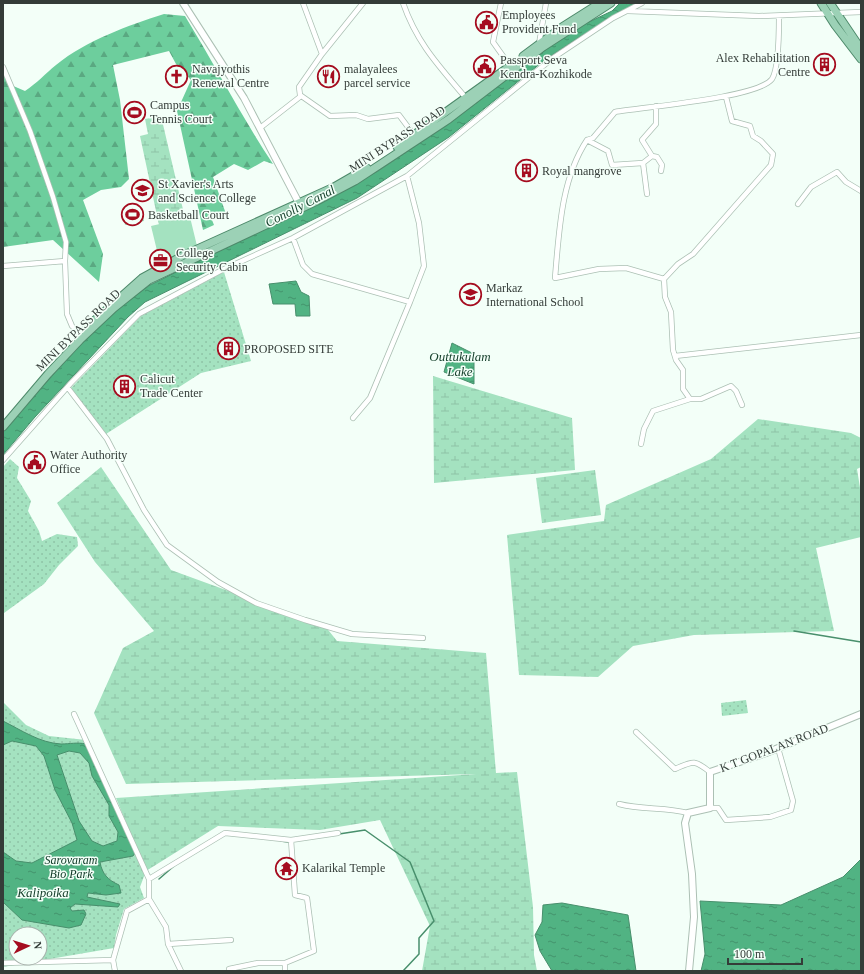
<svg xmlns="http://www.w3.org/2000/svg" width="864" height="974" font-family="Georgia,serif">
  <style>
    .grass { fill: #a4e2c0 }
    .forest { fill: url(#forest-firs) }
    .wetland { fill: url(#wetland-marsh) }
    .park { fill: url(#park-dots); fill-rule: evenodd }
    .water { fill: url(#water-ripples); stroke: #488f6c; fill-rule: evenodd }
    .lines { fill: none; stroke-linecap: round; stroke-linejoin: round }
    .stream { stroke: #488f6c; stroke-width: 1.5 }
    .street-casing { stroke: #acc0b4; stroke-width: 6 }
    .secondary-casing { stroke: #acc0b4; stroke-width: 8 }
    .primary-casing { stroke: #4d896a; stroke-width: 9 }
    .street { stroke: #fff; stroke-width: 4.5 }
    .secondary { stroke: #fff; stroke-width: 6 }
    .primary { stroke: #9cd1b6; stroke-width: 7 }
    .labels { text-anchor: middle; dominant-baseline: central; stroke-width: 3; stroke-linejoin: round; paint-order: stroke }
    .poi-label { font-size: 12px; fill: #343c38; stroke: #f3fff8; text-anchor: start }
    .street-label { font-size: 12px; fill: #343c38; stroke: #f3fff8 }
    .park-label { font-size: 12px; font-style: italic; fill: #0b3623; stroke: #f3fff8 }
    .water-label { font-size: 13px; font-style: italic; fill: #18422e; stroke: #f3fff8 }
  </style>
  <defs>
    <pattern id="forest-firs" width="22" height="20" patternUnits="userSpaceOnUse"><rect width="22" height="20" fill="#6dce9d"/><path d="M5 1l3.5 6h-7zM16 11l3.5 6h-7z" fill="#5aa881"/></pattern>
    <pattern id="wetland-marsh" width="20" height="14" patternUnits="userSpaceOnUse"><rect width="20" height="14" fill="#a4e2c0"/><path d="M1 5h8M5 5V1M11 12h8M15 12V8" fill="none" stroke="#8ec3a6"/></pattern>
    <pattern id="park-dots" width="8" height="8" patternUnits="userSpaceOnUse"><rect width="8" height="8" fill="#a4e2c0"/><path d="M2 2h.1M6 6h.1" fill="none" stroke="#8ec3a6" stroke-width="1.8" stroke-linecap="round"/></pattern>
    <pattern id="water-ripples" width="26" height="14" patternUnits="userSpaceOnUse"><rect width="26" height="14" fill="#51b383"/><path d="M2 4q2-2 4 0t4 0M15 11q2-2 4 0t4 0" fill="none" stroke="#44936c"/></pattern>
  </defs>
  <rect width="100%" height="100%" fill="#f3fff8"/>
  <path class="grass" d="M142 208 144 221 125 225 123 212Z
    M190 217 197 246 160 263 151 226Z"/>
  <path class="forest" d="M164 14 185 16C215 65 241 116 273 164L264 161 248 170 234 164 213 177 226 214 212 220 214 225 203 230 177 111 191 80 176 64 169 51 113 65 120 100 129 179 121 187 101 190 83 200 103 254 99 282 53 240 3 247V68L11 85 25 91C37 83 45 74 56 65 87 40 127 26 164 14Z"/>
  <path class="wetland" d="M161 116 185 218 159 225 140 136 148 134 145 119Z
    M433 376 572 418 575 470 434 483Z
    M758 419 851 433 861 438V467L857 469 861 494V537L816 548 834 631 694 635 633 646 598 677 519 675 507 535 604 521 606 505 711 459Z
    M101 467 171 570 325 626 337 641 486 653 496 773 517 772 533 907 534 955 537 971H422L430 926 380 820 320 830 218 826 146 871 116 798 476 774 126 784 94 713 123 648 154 631 95 562 57 503Z
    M595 470 601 515 542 523 536 478Z"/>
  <path class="park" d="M224 272 251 361 201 373 106 434 70 389 141 316Z
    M10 459 19 467 17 478 31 501 28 511 39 531 42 541 57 534 77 537 78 546 59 565 44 584 4 613 3 619V467Z
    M746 700 748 713 722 716 721 703Z
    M3 702 26 725 49 736 86 740 146 871 140 887 144 898 124 909 116 935 114 948 3 967ZM16 934H40V958H16Z"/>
  <path class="water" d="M620 3H638L581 36 546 59 449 137 357 198 145 302 128 317 35 417 3 455V430L83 342 115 311 150 285 346 189 378 171 446 126 570 31 612 11Z
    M296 281 301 292 309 296 310 316H296L295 304H273L269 284Z
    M452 343 474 354V384L444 372Z
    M3 721C21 730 40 743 61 744 70 744 77 742 86 744L135 853 133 856 100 862C102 874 108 880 119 885L121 893 106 895 88 893 87 897 120 904 118 907 75 904 70 908 72 911 84 910 86 914 81 925 69 928 22 920 3 902V852L16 861 32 863 77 840 72 823 55 790 44 756 36 746 12 741 3 745ZM69 751 80 753 89 763 92 776 109 805V816L118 832 117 841 103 846 92 841 79 821 57 755Z
    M861 859V971H701L705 954 700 901 781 905 843 877Z
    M562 903 628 915 636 971H552L540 951 535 935 542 922 543 905Z"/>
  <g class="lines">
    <path class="stream" d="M794 631 861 642
      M339 834 365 830 410 862 434 921 419 938V954L403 971
      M281 841 288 842
      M159 879 174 866"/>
    <defs>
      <path id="street" d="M303 3 322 54 299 87 300 95 330 116 356 115 368 119 399 115 414 135
        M403 3C417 43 438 65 465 97
        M501 3 493 42 510 66
        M628 11 759 16 861 12
        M539 44 546 3
        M322 54 363 3
        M3 67 30 131 53 197 66 242 65 261
        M726 97 732 121 750 126 753 136 761 141 773 154 771 165 693 254 678 264 664 279 626 268 599 269 555 278C559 232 561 179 587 140L593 138 615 112C643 107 758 98 772 79 779 68 779 30 779 16
        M260 128 301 96
        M587 140 608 151 612 165 643 163 652 156 642 140 656 124V106
        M652 156 657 157 662 165 661 171
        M643 163 647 194
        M798 204 811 187 837 172 846 182 861 191
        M293 238 303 265 312 274 410 302 424 266 419 223 407 176
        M3 266 65 261 67 314 72 326 80 334
        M664 279 665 297 671 312 673 350 676 360 683 370V389L690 399H701L731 386 736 391 742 405
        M675 356 861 335
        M68 388 107 439 144 510 167 545 189 561 218 582 256 603 305 620 352 634 423 638
        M353 418 370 398 410 302
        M641 444 644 429 653 411 690 399
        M3 460 71 383 139 314 222 270 293 238 407 176 553 58 613 18 642 3
        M74 714 149 879 225 833 291 840 338 833
        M636 732 675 769C693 761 694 759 710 772
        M619 804C642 810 665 807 688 813
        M710 808H718L726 820 770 817 791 810 793 801 778 748
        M149 879V899L166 927 168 944 231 940
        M168 944 181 971
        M3 963 113 960
        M229 969 258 963H285
        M115 971 113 960 127 911 149 899
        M285 971V963L314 951 307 898 295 895 291 840"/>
      <path id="secondary" d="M183 3 244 98 301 207
        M689 971 694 917 692 874 685 823 688 813 710 808V772L766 753 861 714"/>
      <path id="primary" d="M821 3 835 25 861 59
        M830 3 861 49
        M523 56 562 27 600 3
        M397 147 510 66
        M87 327 142 278 184 255 334 187 367 168
        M3 427 48 374 80 340 114 308 149 280 317 201 355 181 449 119 543 47 611 3"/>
    </defs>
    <use href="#street" class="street-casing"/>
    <use href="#secondary" class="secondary-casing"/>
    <use href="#primary" class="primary-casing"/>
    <use href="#street" class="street"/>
    <use href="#secondary" class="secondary"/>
    <use href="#primary" class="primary"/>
  </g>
  <defs>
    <symbol id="civic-ring" viewBox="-11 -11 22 22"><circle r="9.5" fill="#f3fff8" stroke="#a50c1f" stroke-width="1.5"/><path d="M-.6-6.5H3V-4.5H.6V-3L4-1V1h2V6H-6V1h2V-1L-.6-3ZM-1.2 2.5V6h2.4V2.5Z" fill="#a50c1f"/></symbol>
    <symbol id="building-ring" viewBox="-11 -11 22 22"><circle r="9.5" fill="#f3fff8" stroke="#a50c1f" stroke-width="1.5"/><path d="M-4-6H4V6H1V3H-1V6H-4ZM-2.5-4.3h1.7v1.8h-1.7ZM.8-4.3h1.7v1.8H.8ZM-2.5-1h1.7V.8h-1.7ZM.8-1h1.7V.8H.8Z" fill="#a50c1f"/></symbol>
    <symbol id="church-ring" viewBox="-11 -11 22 22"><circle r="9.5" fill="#f3fff8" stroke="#a50c1f" stroke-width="1.5"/><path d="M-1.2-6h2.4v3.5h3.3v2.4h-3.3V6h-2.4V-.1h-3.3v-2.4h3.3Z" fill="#a50c1f"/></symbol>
    <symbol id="restaurant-ring" viewBox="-11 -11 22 22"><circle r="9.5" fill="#f3fff8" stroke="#a50c1f" stroke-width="1.5"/><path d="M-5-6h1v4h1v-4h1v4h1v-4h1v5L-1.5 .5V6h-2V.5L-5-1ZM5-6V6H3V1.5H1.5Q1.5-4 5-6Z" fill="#a50c1f"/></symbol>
    <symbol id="stadium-ring" viewBox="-11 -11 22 22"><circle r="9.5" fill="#f3fff8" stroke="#a50c1f" stroke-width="1.5"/><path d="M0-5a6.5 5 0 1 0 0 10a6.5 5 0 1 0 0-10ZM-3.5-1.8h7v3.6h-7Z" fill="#a50c1f"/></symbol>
    <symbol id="university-ring" viewBox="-11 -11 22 22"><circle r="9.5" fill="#f3fff8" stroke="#a50c1f" stroke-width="1.5"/><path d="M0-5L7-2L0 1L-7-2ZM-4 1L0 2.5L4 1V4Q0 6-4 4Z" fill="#a50c1f"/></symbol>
    <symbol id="office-ring" viewBox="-11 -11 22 22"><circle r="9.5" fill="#f3fff8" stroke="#a50c1f" stroke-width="1.5"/><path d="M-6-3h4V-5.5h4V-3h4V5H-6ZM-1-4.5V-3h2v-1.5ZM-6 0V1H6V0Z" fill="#a50c1f"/></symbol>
    <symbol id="school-ring" viewBox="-11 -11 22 22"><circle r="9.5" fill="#f3fff8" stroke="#a50c1f" stroke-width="1.5"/><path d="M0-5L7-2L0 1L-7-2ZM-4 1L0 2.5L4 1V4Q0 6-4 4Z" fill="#a50c1f"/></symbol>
    <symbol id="temple-ring" viewBox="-11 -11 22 22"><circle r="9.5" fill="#f3fff8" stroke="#a50c1f" stroke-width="1.5"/><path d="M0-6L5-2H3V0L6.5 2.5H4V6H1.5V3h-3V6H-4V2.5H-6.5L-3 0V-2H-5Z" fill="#a50c1f"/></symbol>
  </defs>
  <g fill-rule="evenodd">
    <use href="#civic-ring" x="474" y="10" width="25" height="25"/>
    <use href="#building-ring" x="812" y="52" width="25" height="25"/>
    <use href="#civic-ring" x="472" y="54" width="25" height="25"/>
    <use href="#church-ring" x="164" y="64" width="25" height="25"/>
    <use href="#restaurant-ring" x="316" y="64" width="25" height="25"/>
    <use href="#stadium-ring" x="122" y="100" width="25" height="25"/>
    <use href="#building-ring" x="514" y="158" width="25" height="25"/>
    <use href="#university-ring" x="130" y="178" width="25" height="25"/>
    <use href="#stadium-ring" x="120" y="202" width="25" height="25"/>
    <use href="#office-ring" x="148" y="248" width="25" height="25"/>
    <use href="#school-ring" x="458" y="282" width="25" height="25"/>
    <use href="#building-ring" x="216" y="336" width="25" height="25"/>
    <use href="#building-ring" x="112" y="374" width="25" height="25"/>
    <use href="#civic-ring" x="22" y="450" width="25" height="25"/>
    <use href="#temple-ring" x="274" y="856" width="25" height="25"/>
  </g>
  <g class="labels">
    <g class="poi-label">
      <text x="502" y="15">Employees<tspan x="502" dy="14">Provident Fund</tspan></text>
      <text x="810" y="58" text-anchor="end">Alex Rehabilitation<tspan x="810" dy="14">Centre</tspan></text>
      <text x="500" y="60">Passport Seva<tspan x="500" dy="14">Kendra-Kozhikode</tspan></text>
      <text x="192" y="69">Navajyothis<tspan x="192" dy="14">Renewal Centre</tspan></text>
      <text x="344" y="69">malayalees<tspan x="344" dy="14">parcel service</tspan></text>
      <text x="150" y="105">Campus<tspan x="150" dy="14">Tennis Court</tspan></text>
      <text x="542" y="171">Royal mangrove</text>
      <text x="158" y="184">St Xavier's Arts<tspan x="158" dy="14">and Science College</tspan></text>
      <text x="148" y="215">Basketball Court</text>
      <text x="176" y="253">College<tspan x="176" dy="14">Security Cabin</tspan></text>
      <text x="486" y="288">Markaz<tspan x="486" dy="14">International School</tspan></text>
      <text x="244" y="349">PROPOSED SITE</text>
      <text x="140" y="379">Calicut<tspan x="140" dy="14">Trade Center</tspan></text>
      <text x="50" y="455">Water Authority<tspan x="50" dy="14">Office</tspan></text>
      <text x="302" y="868">Kalarikal Temple</text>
    </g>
    <g class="street-label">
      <text transform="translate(397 139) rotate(-33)">MINI BYPASS ROAD</text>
      <text transform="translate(78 330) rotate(-44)">MINI BYPASS ROAD</text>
      <text transform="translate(774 748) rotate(-21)">K T GOPALAN ROAD</text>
    </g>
    <g class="park-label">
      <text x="71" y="860">Sarovaram<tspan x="71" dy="14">Bio Park</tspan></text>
    </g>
    <g class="water-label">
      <text transform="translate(300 206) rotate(-27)">Conolly Canal</text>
      <text x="460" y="356">Outtukulam<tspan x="460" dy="15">Lake</tspan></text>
      <text x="43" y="892">Kalipoika</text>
    </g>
  </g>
  <rect width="864" height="974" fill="none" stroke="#343c38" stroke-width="8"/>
  <g transform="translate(28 946) rotate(86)"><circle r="19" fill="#f3fff8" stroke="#a7b1ab"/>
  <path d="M0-3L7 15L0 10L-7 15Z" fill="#a50c1f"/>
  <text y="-6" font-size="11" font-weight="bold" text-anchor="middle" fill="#343c38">N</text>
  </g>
  <path d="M728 958v6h74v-6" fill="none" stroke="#343c38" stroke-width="2"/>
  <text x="734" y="958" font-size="12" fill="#343c38" stroke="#f3fff8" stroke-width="3" paint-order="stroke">100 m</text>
</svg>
